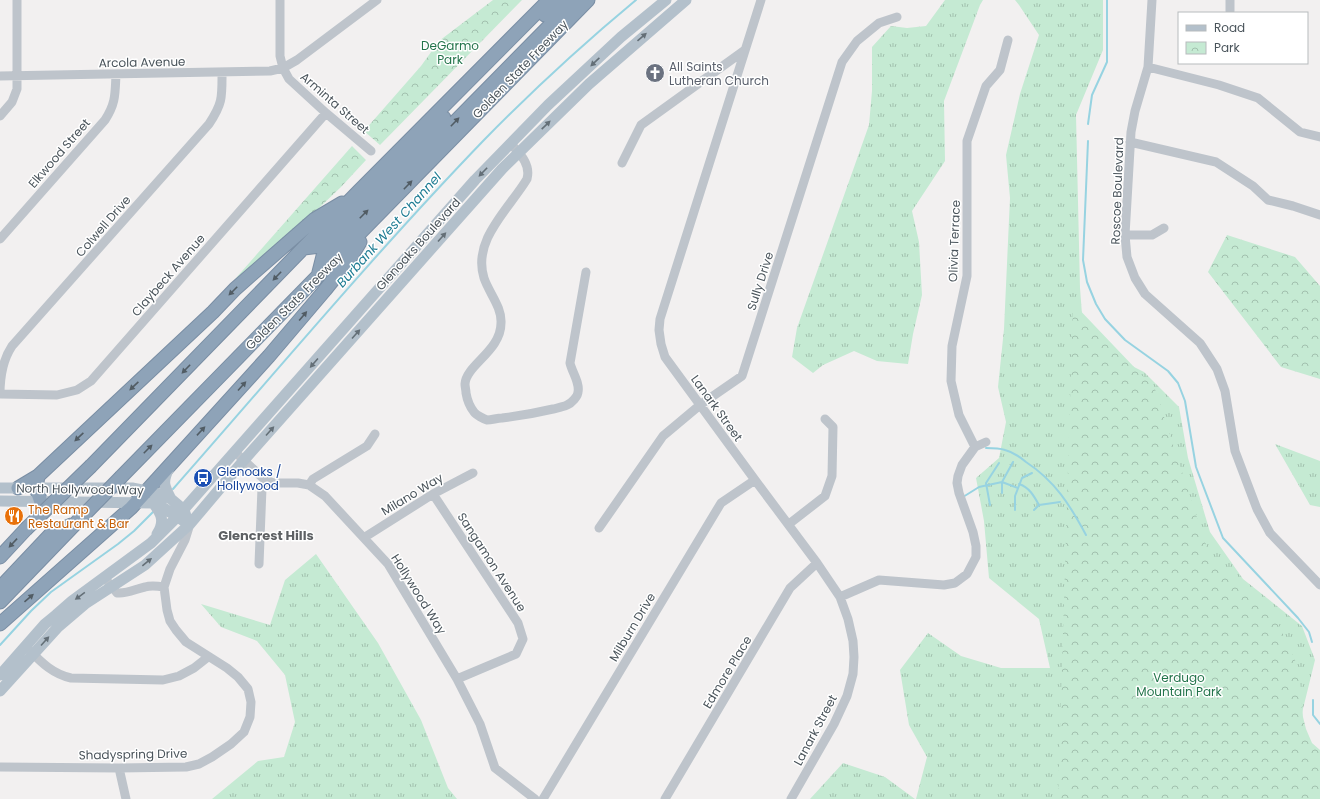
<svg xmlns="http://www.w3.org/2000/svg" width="1320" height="799" font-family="Poppins,sans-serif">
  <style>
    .grass { fill: url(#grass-tufts) }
    .park { fill: url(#park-crowns) }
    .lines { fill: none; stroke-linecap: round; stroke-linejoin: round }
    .stream { stroke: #97d3e1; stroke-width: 2 }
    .highway-casing { stroke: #7a8ea4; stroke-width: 15 }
    .minor { stroke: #bec4cb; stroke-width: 9 }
    .major { stroke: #b3c0cb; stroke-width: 11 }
    .highway { stroke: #8ea3b8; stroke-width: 13 }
    .highway-bridge-casing { stroke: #7a8ea4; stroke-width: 15; stroke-linecap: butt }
    .highway-bridge { stroke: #8ea3b8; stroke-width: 13 }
    .oneway { fill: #646f77 }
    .oneway2 { fill: #515c64 }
    .labels { text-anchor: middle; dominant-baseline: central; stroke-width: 3; stroke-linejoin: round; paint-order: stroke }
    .park-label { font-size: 12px; fill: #23744b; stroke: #fff }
    .street-label { font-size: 12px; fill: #4a545b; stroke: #fff }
    .worship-label { font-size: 12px; fill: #5b616d; stroke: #fff; text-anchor: start }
    .transit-label { font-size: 12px; fill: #164399; stroke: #fff; text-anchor: start }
    .food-label { font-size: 12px; fill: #c56008; stroke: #fff; text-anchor: start }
    .water-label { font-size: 13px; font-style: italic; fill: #1e7c93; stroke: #fff }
    .neighbourhood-label { font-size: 13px; font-weight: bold; fill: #5e6164; stroke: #fff }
  </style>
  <defs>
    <pattern id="grass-tufts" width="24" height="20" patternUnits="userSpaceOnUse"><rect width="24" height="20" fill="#c5ead3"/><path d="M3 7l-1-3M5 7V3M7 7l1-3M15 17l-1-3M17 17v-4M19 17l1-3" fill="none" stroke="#a2c0ae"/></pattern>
    <pattern id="park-crowns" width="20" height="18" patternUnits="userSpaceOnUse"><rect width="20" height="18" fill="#c5ead3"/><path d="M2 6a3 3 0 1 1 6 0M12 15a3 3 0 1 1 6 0" fill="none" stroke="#a2c0ae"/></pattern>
  </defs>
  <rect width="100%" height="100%" fill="#f2f0f0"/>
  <path class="grass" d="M945 0H983L980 5 944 101 945 161 912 211 919 242 922 295 913 334 908 364 877 361 854 351 823 365 813 373 792 357 797 328 869 125 872 91V47L891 26 907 28 926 26Z
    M1015 0H1103V50L1076 115 1080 288 1083 327 1080 340 1144 372 1179 407 1188 458 1210 532 1243 579 1302 626 1315 660 1301 717 1320 799H916L927 757 909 725 900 670 928 633 961 656 1001 668H1050L1039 619 989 578 984 521 976 478 999 458 1006 422 998 387 1004 329 1010 198 1006 155 1020 94 1039 35 1019 5Z
    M1275 444 1320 461V507L1310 505Z
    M316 554 378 643 421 720 448 788 457 799H212L258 761 284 757 295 722 285 675 257 641 221 627 201 604 270 625 285 580Z
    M843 763 885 777 915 799H810Z"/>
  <path class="park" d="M493 0H522L380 145 364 131 421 66 439 41Z
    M352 146 366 160 341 187 300 226 235 279Z
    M1227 235 1295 257 1320 286V379L1281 367 1208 272Z
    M1073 303 1155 389 1212 564 1272 610 1299 669 1303 717 1306 729 1312 743 1320 750V799H1058Z"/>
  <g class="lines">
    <path class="stream" d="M1088 124 1092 95 1107 62V0
      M1088 141 1083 260 1087 282 1096 304 1105 319 1125 340 1168 371 1178 383 1185 401 1196 467 1223 538 1298 618 1309 632 1312 642
      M986 448C992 448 999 448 1005 450 1013 452 1020 457 1026 462 1055 481 1070 505 1086 535
      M1019 484C1029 487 1034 496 1039 505
      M173 489C276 372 376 252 484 140 532 91 583 44 636 0
      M1002 493V482L1013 462
      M963 497 979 487 1002 482 1018 488
      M990 505 986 483 999 463
      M1015 510V496L1022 478 1032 473
      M1034 510 1039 505 1060 502
      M0 645 31 611 51 592 118 544 134 531 154 511
      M1313 700V715L1320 724"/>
    <defs>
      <path id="highway" d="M545 15 561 0
        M304 248 320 246 444 118
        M318 276 323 256 575 0
        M91 466 358 192 549 0
        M38 476 36 488 41 502
        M121 477 588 0
        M18 488 38 476 213 312 235 289 315 219 342 203
        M0 557 26 529
        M0 588 51 534 71 525
        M0 602 78 521
        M0 624 131 508 269 356 325 290 349 260 360 242"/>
    </defs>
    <use href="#highway" class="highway-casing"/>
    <path class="minor" d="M280 0V56L283 68 289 79 326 113 371 151
      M761 0 660 319 659 330 661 344 665 357 755 480 817 563 840 597 848 619 853 641 854 657 853 674 847 696 834 724 791 799
      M1152 0 1148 67 1135 111 1131 132 1125 235 1127 257 1135 278 1145 294 1200 343 1217 369 1225 391 1235 451 1257 509 1270 533 1320 585
      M1230 11V0
      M1148 67 1219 85 1258 98 1300 132 1320 137
      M0 76 270 71 283 68 297 60 377 0
      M0 116 12 102 17 89V0
      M1130 142 1216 162 1253 186 1268 200 1293 206 1320 215
      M510 143C520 154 531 164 527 179 509 209 472 240 484 278 489 293 502 307 501 323 501 351 466 365 465 384 465 387 466 390 466 393 467 399 470 407 474 412 476 415 484 419 487 420 492 420 497 418 502 418 519 416 536 413 553 409 557 408 563 407 567 405 572 403 578 396 578 392 580 383 572 372 570 363L586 272
      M622 163 641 125 745 50
      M1125 235H1152L1164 228
      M0 239 105 120C116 103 115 94 116 74
      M0 394 57 395 77 390 91 381 326 113
      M0 394C0 377 2 361 12 346L209 124C223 103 222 97 222 72
      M975 447 959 415 951 381 952 346 967 276V141L986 86 1000 70 1008 40
      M235 452 265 480 274 483H298L309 485 325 496 388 564 457 679 480 724 495 768 535 799
      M309 485 313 479 367 446 375 434
      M433 494 518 623 523 639 516 654 457 679
      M789 524 825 496 832 476 833 427 825 419
      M599 528 663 436 700 405 742 376 842 62 857 41 879 23 897 17
      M365 537 433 494 473 473
      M259 564 262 488 265 480
      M108 582 117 593C128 594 135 589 145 587 151 585 158 586 164 587
      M840 597 879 580 944 585 955 583 967 574 976 557V546L973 532 959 493 957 483 958 476 962 465 975 447 986 442
      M29 650C42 663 53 674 71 678L163 680 179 676 194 668 208 657
      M0 767 119 768 186 767 199 764 212 757 231 744 244 732 250 717 251 702 248 689 238 677 227 668 186 642 176 630 170 621 167 610 164 587 170 569 185 540 190 524
      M119 768 126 799
      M543 799 721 503 755 480
      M665 799 790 588 817 563"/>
    <path class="major" d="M169 468C162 482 164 486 171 499
      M0 488H132L157 493 171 499 184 510 186 516
      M0 501 153 503 162 507 184 521
      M153 503C162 514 165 522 157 534
      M0 675 45 624 56 615 72 601 151 543 177 517 475 180 548 105 621 37 666 0
      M0 691 58 627 85 604 145 565 190 524 244 460 502 169 589 84 686 0"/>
    <use href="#highway" class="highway"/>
    <defs>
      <path id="highway-bridge" d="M78 521 121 477
        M26 529 91 466"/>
    </defs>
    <use href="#highway-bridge" class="highway-bridge-casing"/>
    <use href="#highway-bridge" class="highway-bridge"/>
  </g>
  <defs><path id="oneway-solid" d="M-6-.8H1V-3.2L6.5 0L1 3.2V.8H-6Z"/></defs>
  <g class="oneway">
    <use href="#oneway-solid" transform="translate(642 37) rotate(-41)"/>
    <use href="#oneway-solid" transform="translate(595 62) rotate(137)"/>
    <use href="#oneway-solid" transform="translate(546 125) rotate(-44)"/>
    <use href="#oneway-solid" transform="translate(483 172) rotate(134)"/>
    <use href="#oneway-solid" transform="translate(442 237) rotate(-48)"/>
    <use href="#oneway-solid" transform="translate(356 334) rotate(-48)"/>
    <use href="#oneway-solid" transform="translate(314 363) rotate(131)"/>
    <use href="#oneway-solid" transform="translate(270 431) rotate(-48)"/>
    <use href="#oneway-solid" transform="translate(147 562) rotate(-39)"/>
    <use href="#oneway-solid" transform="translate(80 596) rotate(144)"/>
    <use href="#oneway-solid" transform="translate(45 641) rotate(-48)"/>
  </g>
  <g class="oneway2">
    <use href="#oneway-solid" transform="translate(455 122) rotate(-46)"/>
    <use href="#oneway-solid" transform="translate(408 185) rotate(-46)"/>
    <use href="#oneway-solid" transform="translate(364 214) rotate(-45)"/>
    <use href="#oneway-solid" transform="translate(277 276) rotate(134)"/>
    <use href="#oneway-solid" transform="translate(233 291) rotate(135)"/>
    <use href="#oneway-solid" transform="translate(303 316) rotate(-50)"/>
    <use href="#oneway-solid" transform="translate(186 369) rotate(134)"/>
    <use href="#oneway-solid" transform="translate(134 386) rotate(137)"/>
    <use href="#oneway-solid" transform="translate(242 386) rotate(-48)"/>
    <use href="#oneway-solid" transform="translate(201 431) rotate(-47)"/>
    <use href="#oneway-solid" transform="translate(79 437) rotate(137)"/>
    <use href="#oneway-solid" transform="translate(148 449) rotate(-45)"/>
    <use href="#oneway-solid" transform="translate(13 543) rotate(133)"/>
    <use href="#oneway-solid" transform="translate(29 598) rotate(-41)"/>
  </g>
  <defs>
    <symbol id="church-disc" viewBox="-11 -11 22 22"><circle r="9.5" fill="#6b7280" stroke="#fff"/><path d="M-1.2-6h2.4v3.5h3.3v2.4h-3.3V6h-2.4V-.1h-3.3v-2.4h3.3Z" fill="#fff"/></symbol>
    <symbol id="bus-disc" viewBox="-11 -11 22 22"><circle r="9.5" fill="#1a4fb4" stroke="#fff"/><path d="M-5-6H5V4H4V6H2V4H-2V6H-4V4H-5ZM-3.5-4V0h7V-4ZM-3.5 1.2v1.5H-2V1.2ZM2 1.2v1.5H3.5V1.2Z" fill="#fff"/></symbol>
    <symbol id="restaurant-disc" viewBox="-11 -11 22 22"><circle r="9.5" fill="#e8710a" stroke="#fff"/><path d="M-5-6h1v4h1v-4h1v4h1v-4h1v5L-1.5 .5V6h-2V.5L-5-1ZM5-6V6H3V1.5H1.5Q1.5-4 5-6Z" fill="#fff"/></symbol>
  </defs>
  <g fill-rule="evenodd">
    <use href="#church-disc" x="644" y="62" width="22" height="22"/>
    <use href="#bus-disc" x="192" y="467" width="22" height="22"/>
    <use href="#restaurant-disc" x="3" y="505" width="22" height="22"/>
  </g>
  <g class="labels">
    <g class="park-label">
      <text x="450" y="45">DeGarmo<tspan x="450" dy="14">Park</tspan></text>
      <text x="1179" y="677">Verdugo<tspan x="1179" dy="14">Mountain Park</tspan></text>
    </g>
    <g class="street-label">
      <text transform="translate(142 62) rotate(-1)">Arcola Avenue</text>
      <text transform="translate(520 69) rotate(-46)">Golden State Freeway</text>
      <text transform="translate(335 103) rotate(41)">Arminta Street</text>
      <text transform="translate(59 153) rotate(-49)">Elkwood Street</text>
      <text transform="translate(1117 191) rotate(-88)">Roscoe Boulevard</text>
      <text transform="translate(103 226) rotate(-49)">Colwell Drive</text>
      <text transform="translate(954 241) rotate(-88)">Olivia Terrace</text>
      <text transform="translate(418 244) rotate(-48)">Glenoaks Boulevard</text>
      <text transform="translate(168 275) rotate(-49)">Claybeck Avenue</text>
      <text transform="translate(760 281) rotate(-72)">Sully Drive</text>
      <text transform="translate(294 301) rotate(-45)">Golden State Freeway</text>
      <text transform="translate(717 408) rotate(54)">Lanark Street</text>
      <text transform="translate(80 489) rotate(1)">North Hollywood Way</text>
      <text transform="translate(412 494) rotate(-31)">Milano Way</text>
      <text transform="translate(492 562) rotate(57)">Sangamon Avenue</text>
      <text transform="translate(419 594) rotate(58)">Hollywood Way</text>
      <text transform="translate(632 627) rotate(-59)">Milburn Drive</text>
      <text transform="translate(727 672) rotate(-59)">Edmore Place</text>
      <text transform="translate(815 730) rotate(-62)">Lanark Street</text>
      <text transform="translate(133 754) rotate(-1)">Shadyspring Drive</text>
    </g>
    <g class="worship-label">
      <text x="669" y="66">All Saints<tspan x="669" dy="14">Lutheran Church</tspan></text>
    </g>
    <g class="transit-label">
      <text x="217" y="471">Glenoaks /<tspan x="217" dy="14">Hollywood</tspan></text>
    </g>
    <g class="food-label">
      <text x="28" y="509">The Ramp<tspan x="28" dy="14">Restaurant &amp; Bar</tspan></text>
    </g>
    <g class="water-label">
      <text transform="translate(389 230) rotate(-48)">Burbank West Channel</text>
    </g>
    <g class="neighbourhood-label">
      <text x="266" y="535">Glencrest Hills</text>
    </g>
  </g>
  <rect x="1178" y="12" width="130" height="52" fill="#ffffff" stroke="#b7bbbd"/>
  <rect x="1186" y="25" width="20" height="6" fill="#b3c0cb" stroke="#b7bbbd"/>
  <text x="1214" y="32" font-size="12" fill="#4a545b">Road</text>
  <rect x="1186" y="42" width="20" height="12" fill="url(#park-crowns)" stroke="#b7bbbd"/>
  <text x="1214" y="52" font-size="12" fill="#4a545b">Park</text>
</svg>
